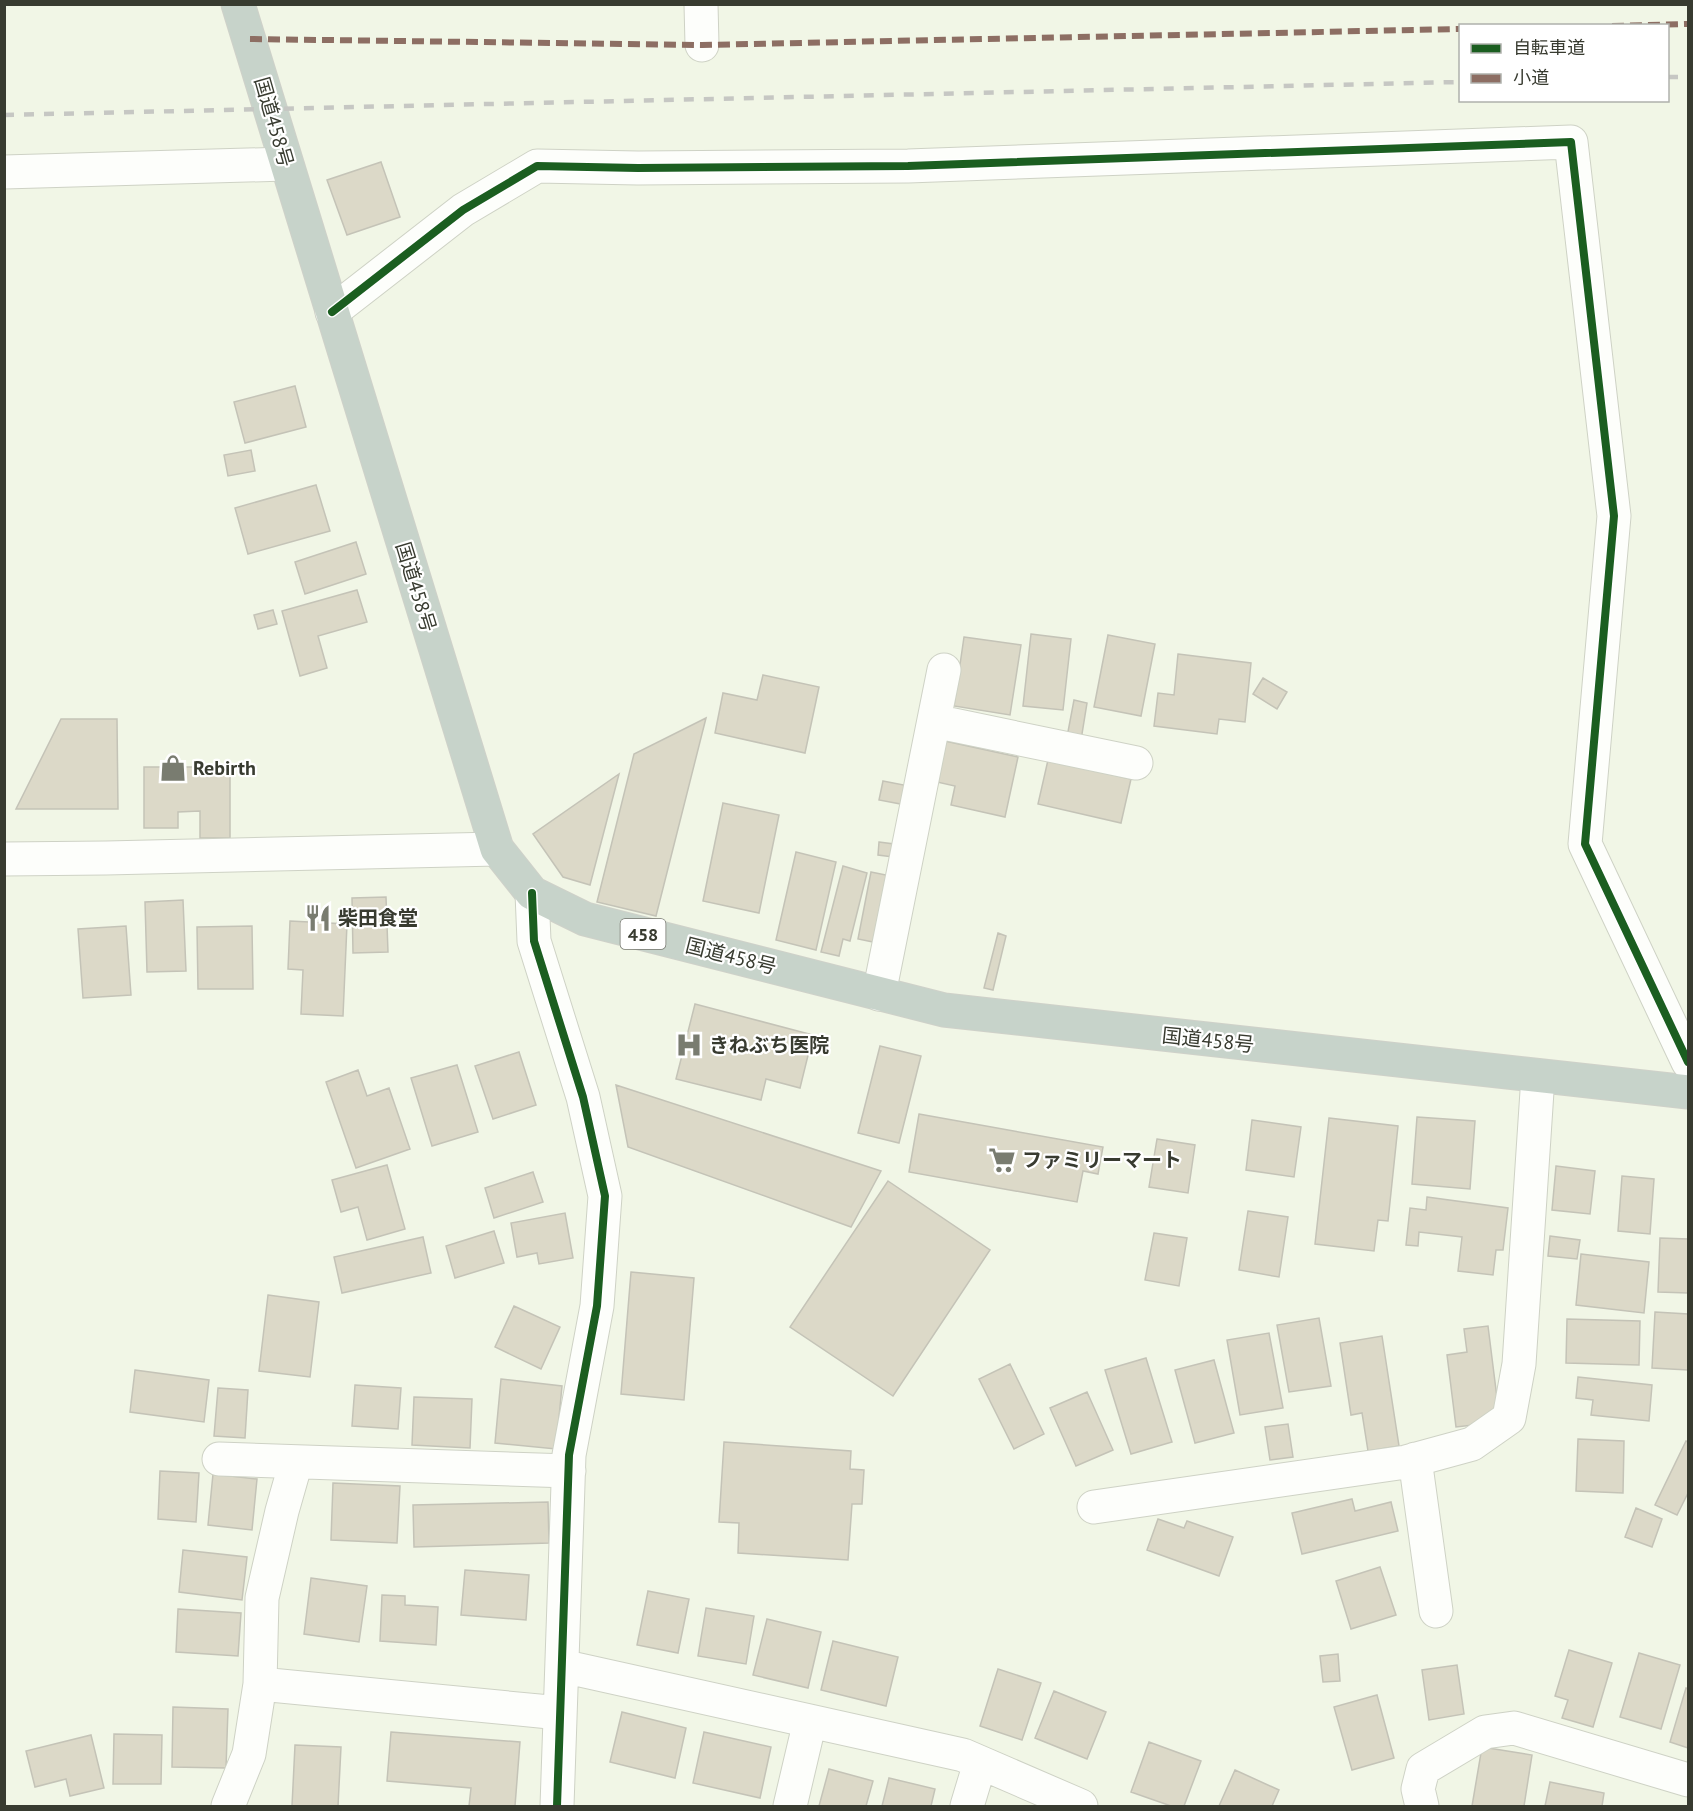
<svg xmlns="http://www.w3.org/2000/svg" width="1693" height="1811" font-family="'PT Sans','Noto Sans JP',sans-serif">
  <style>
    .building { fill: #dcd9c8; stroke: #c4c3b7; stroke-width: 1.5 }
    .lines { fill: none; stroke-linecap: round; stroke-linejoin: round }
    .minor-casing { stroke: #ced2c5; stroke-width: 35 }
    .highway-casing { stroke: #cfd1c9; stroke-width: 35 }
    .minor { stroke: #fdfefb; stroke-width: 33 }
    .highway { stroke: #c7d3ca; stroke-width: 33 }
    .rail { stroke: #c6c7c3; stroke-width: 4.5; stroke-dasharray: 10 10; stroke-linecap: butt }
    .quiet { stroke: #8d6e63; stroke-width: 6; stroke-dasharray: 12 6; stroke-linecap: butt }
    .cycleway-casing { stroke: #fff; stroke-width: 11 }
    .cycleway { stroke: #1b5e20; stroke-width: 8 }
    .labels { text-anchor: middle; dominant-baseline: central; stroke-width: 4.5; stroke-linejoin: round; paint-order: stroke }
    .shield { fill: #fff; stroke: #74766e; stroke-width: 1.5 }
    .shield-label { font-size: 18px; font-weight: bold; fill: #383b30 }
    .street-label { font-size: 20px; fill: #383b30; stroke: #fff }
    .poi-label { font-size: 20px; font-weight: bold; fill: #383b30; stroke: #fff; text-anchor: start }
  </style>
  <rect width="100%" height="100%" fill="#f1f6e6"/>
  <path class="building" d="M381 162 400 217 347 235 327 180Z
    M295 386 306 427 245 443 234 402Z
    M251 450 255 471 228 476 224 455Z
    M316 485 330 531 248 554 235 508Z
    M356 542 366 574 305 594 295 562Z
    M357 590 367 622 318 636 327 668 300 676 282 611Z
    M273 610 277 624 258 629 254 615Z
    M1031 634 1071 639 1063 710 1023 706Z
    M1108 635 1155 644 1141 716 1094 707Z
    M964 637 1021 645 1010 715 954 706Z
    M1178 654 1251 663 1245 722 1219 719 1217 734 1154 726 1158 693 1174 695Z
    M763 675 819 687 805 753 715 733 723 693 757 700Z
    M1263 678 1287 692 1277 709 1253 694Z
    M1074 700 1087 703 1081 740 1067 737Z
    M706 718 656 916 597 902 634 754Z
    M61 719H117L118 809H16Z
    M945 741 1018 757 1005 817 951 805 955 786 937 782Z
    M1048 760 1131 779 1121 823 1038 804Z
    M144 767H230V838H200V811L178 812V828H144Z
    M619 774 590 885 563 877 533 834Z
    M883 781 909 786 906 805 879 800Z
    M723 803 779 815 759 913 703 901Z
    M879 842 894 844 893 857 878 855Z
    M796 852 836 862 816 950 776 940Z
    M843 866 867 873 850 941 843 939 839 956 821 952Z
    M871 872 891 876 878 943 858 939Z
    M386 897 388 952 353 953 352 898Z
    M183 900 186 971 147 972 145 902Z
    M290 921 347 924 343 1016 301 1014 303 970 288 969Z
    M126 926 131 995 83 998 78 929Z
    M252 926 253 989H198L197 927Z
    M998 933 1006 936 993 990 984 988Z
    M695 1004 813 1035 800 1088 766 1079 761 1100 676 1079Z
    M880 1046 921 1056 899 1143 858 1133Z
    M519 1052 536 1105 493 1119 475 1066Z
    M457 1065 478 1132 432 1146 411 1078Z
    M358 1070 367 1096 389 1088 410 1149 356 1168 326 1082Z
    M616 1085 881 1171 851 1227 628 1147Z
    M919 1114 1103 1147 1098 1174 1083 1171 1077 1202 909 1172Z
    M1417 1117 1475 1121 1470 1189 1412 1184Z
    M1329 1118 1398 1126 1388 1221 1378 1220 1374 1251 1315 1244Z
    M1252 1120 1301 1127 1294 1177 1246 1170Z
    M1157 1139 1195 1145 1188 1193 1149 1187Z
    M387 1165 405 1229 367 1240 358 1207 341 1212 332 1180Z
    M1556 1166 1595 1171 1590 1214 1552 1210Z
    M533 1172 543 1202 494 1218 485 1188Z
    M1622 1176 1654 1179 1650 1234 1618 1231Z
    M888 1181 990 1250 893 1396 790 1327Z
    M1427 1197 1508 1208 1503 1250H1496L1493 1275 1458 1271 1462 1237 1419 1232 1418 1246 1406 1245 1410 1208 1426 1210Z
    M1248 1211 1288 1217 1279 1277 1239 1270Z
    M565 1213 573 1258 539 1264 537 1253 517 1257 511 1223Z
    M494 1231 504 1263 455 1278 446 1246Z
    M1154 1233 1187 1238 1179 1286 1145 1280Z
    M1550 1236 1580 1240 1577 1259 1548 1256Z
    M423 1237 431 1273 342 1293 334 1257Z
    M1660 1238 1688 1239V1293L1658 1292Z
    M1581 1254 1649 1262 1644 1313 1576 1305Z
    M631 1272 694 1278 684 1400 621 1394Z
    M268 1295 319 1302 310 1377 259 1371Z
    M514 1306 560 1327 541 1369 495 1347Z
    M1655 1312 1688 1314V1370L1652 1368Z
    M1319 1318 1331 1386 1289 1392 1277 1325Z
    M1567 1319 1640 1321 1639 1365 1566 1363Z
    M1488 1326 1500 1422 1456 1427 1447 1355 1467 1352 1464 1329Z
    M1269 1333 1283 1408 1240 1415 1227 1340Z
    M1382 1336 1399 1446 1368 1451 1362 1413 1351 1415 1340 1343Z
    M1146 1358 1172 1442 1131 1454 1105 1370Z
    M1214 1360 1234 1433 1195 1443 1175 1370Z
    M1010 1364 1044 1434 1014 1449 979 1379Z
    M135 1370 209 1380 204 1422 130 1412Z
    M1578 1377 1652 1385 1649 1421 1591 1415 1593 1400 1576 1398Z
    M501 1379 562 1386 556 1449 495 1443Z
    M355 1385 401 1388 398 1429 352 1426Z
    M218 1388 248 1390 245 1438 214 1436Z
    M1087 1392 1113 1450 1076 1466 1050 1408Z
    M414 1397 472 1399 470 1448 412 1445Z
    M1288 1424 1293 1457 1270 1460 1265 1427Z
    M1578 1439 1624 1441 1623 1493 1576 1491Z
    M1686 1441 1688 1442V1493L1677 1515 1655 1505Z
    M724 1442 851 1451 850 1469 864 1470 862 1504H852L848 1560 738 1553 739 1523 719 1522Z
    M160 1471 199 1473 196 1522 158 1519Z
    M213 1474 257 1479 252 1530 208 1525Z
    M333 1483 400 1486 397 1543 331 1540Z
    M1352 1499 1355 1511 1391 1502 1398 1531 1302 1554 1292 1513Z
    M548 1502 549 1543 414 1547 413 1505Z
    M1636 1508 1662 1519 1652 1547 1625 1537Z
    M1158 1519 1184 1528 1187 1521 1233 1537 1219 1576 1147 1550Z
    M183 1550 247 1557 242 1600 179 1592Z
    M1380 1567 1396 1615 1351 1629 1336 1581Z
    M465 1570 529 1575 526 1620 461 1615Z
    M311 1578 367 1586 359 1642 304 1634Z
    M648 1591 689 1599 678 1653 637 1645Z
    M382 1595 405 1596V1605L438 1607 436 1645 380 1641Z
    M706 1608 754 1616 746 1664 698 1656Z
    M178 1609 241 1613 238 1656 176 1652Z
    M767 1619 821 1632 808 1688 753 1675Z
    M833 1641 898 1657 886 1706 821 1690Z
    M1569 1650 1612 1663 1593 1727 1562 1718 1568 1700 1555 1696Z
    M1639 1653 1680 1665 1661 1729 1620 1717Z
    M1338 1654 1340 1681 1323 1682 1320 1656Z
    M1457 1665 1464 1714 1429 1720 1422 1670Z
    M998 1669 1041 1683 1022 1740 980 1726Z
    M1686 1688 1688 1689V1748L1670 1742Z
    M1054 1691 1106 1712 1087 1759 1035 1738Z
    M1377 1695 1394 1758 1352 1770 1334 1707Z
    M173 1707 228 1709 226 1768 172 1767Z
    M622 1712 686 1728 675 1778 610 1762Z
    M391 1732 520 1742 515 1806H469L471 1788 387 1781Z
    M704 1732 771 1747 760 1798 693 1783Z
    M114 1734 162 1735 161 1784H113Z
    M91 1735 104 1788 70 1796 66 1779 35 1787 26 1751Z
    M1149 1742 1201 1761 1184 1806H1171L1131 1792Z
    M295 1745 341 1747 338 1806H292Z
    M1482 1747 1532 1755 1524 1806H1472Z
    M829 1769 873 1781 866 1806H819Z
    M1235 1770 1279 1790 1272 1806H1219Z
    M889 1778 935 1789 931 1806H882Z
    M1550 1782 1604 1793 1602 1806H1545Z"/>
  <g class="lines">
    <defs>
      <path id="minor" d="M701 4 702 45
        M4 172 286 164
        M332 312 463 210 537 166 638 168 908 166 1571 142 1614 516 1585 844 1688 1062
        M934 721 1136 763
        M4 859 106 858 497 849
        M532 893 534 941 583 1097 605 1196 597 1306 569 1455 557 1806
        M879 994 944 670
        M219 1459 569 1471
        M1415 1459 1436 1611
        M1094 1507 1406 1462 1472 1444 1509 1418 1519 1364 1538 1076
        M562 1666 963 1755 1081 1806
        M260 1684 560 1713
        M228 1806 249 1754 260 1684 262 1598 282 1511 296 1462
        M790 1806 810 1721
        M967 1806 980 1763
        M1422 1806 1418 1789 1423 1769 1485 1732 1514 1728 1688 1780"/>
      <path id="highway" d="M238 4 497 849 532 893 585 919 944 1010 1688 1092"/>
    </defs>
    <use href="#minor" class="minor-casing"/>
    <use href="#highway" class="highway-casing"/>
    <use href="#minor" class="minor"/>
    <use href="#highway" class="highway"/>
    <path class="rail" d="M1668 77H1688
      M4 115 1460 82"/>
    <path class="quiet" d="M1612 26 1688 24
      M250 39 702 45 1460 29"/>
    <defs>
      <path id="cycleway" d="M332 312 463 210 537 166 638 168 908 166 1571 142 1614 516 1585 844 1688 1062
        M532 893 534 941 583 1097 605 1196 597 1306 569 1455 557 1806"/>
    </defs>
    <use href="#cycleway" class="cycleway-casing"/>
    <use href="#cycleway" class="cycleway"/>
  </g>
  <defs>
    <symbol id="shop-bare" viewBox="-9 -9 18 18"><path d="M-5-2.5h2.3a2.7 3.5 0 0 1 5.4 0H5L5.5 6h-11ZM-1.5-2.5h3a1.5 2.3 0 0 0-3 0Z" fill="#797c70" stroke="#fff" stroke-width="2.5" paint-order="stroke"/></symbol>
    <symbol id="restaurant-bare" viewBox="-9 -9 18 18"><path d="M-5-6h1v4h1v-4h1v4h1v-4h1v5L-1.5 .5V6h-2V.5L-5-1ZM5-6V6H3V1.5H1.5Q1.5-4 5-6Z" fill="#797c70" stroke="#fff" stroke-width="2.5" paint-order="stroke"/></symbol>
    <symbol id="hospital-bare" viewBox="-9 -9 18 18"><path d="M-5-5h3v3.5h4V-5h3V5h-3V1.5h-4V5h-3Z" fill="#797c70" stroke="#fff" stroke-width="2.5" paint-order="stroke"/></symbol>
    <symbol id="supermarket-bare" viewBox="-9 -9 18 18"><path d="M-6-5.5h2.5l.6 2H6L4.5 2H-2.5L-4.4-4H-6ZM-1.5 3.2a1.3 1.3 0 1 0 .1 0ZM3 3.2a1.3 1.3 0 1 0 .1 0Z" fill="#797c70" stroke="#fff" stroke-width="2.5" paint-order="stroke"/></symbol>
  </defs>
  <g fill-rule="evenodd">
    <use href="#shop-bare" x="154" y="749" width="38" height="38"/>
    <use href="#restaurant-bare" x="299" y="899" width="38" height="38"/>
    <use href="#hospital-bare" x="670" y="1026" width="38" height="38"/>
    <use href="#supermarket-bare" x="983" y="1141" width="38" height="38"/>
  </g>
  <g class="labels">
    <rect class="shield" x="620.5" y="919" width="45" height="30" rx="4.5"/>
    <g class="shield-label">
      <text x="643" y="934">458</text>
    </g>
    <g class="street-label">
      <text transform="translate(274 122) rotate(74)">国道458号</text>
      <text transform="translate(416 587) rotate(73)">国道458号</text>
      <text transform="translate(731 956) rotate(14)">国道458号</text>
      <text transform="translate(1208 1040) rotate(6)">国道458号</text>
    </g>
    <g class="poi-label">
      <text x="193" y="768">Rebirth</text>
      <text x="338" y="918">柴田食堂</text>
      <text x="709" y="1045">きねぶち医院</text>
      <text x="1022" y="1160">ファミリーマート</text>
    </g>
  </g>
  <rect width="1693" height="1811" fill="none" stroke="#383b30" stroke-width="12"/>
  <rect x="1459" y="24" width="210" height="78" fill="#ffffff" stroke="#afb1ac" stroke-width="1.5"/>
  <rect x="1471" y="44" width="30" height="9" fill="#1b5e20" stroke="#afb1ac" stroke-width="1.5"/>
  <text x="1513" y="54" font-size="18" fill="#383b30">自転車道</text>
  <rect x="1471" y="74" width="30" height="9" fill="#8d6e63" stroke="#afb1ac" stroke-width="1.5"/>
  <text x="1513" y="84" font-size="18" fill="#383b30">小道</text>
</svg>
